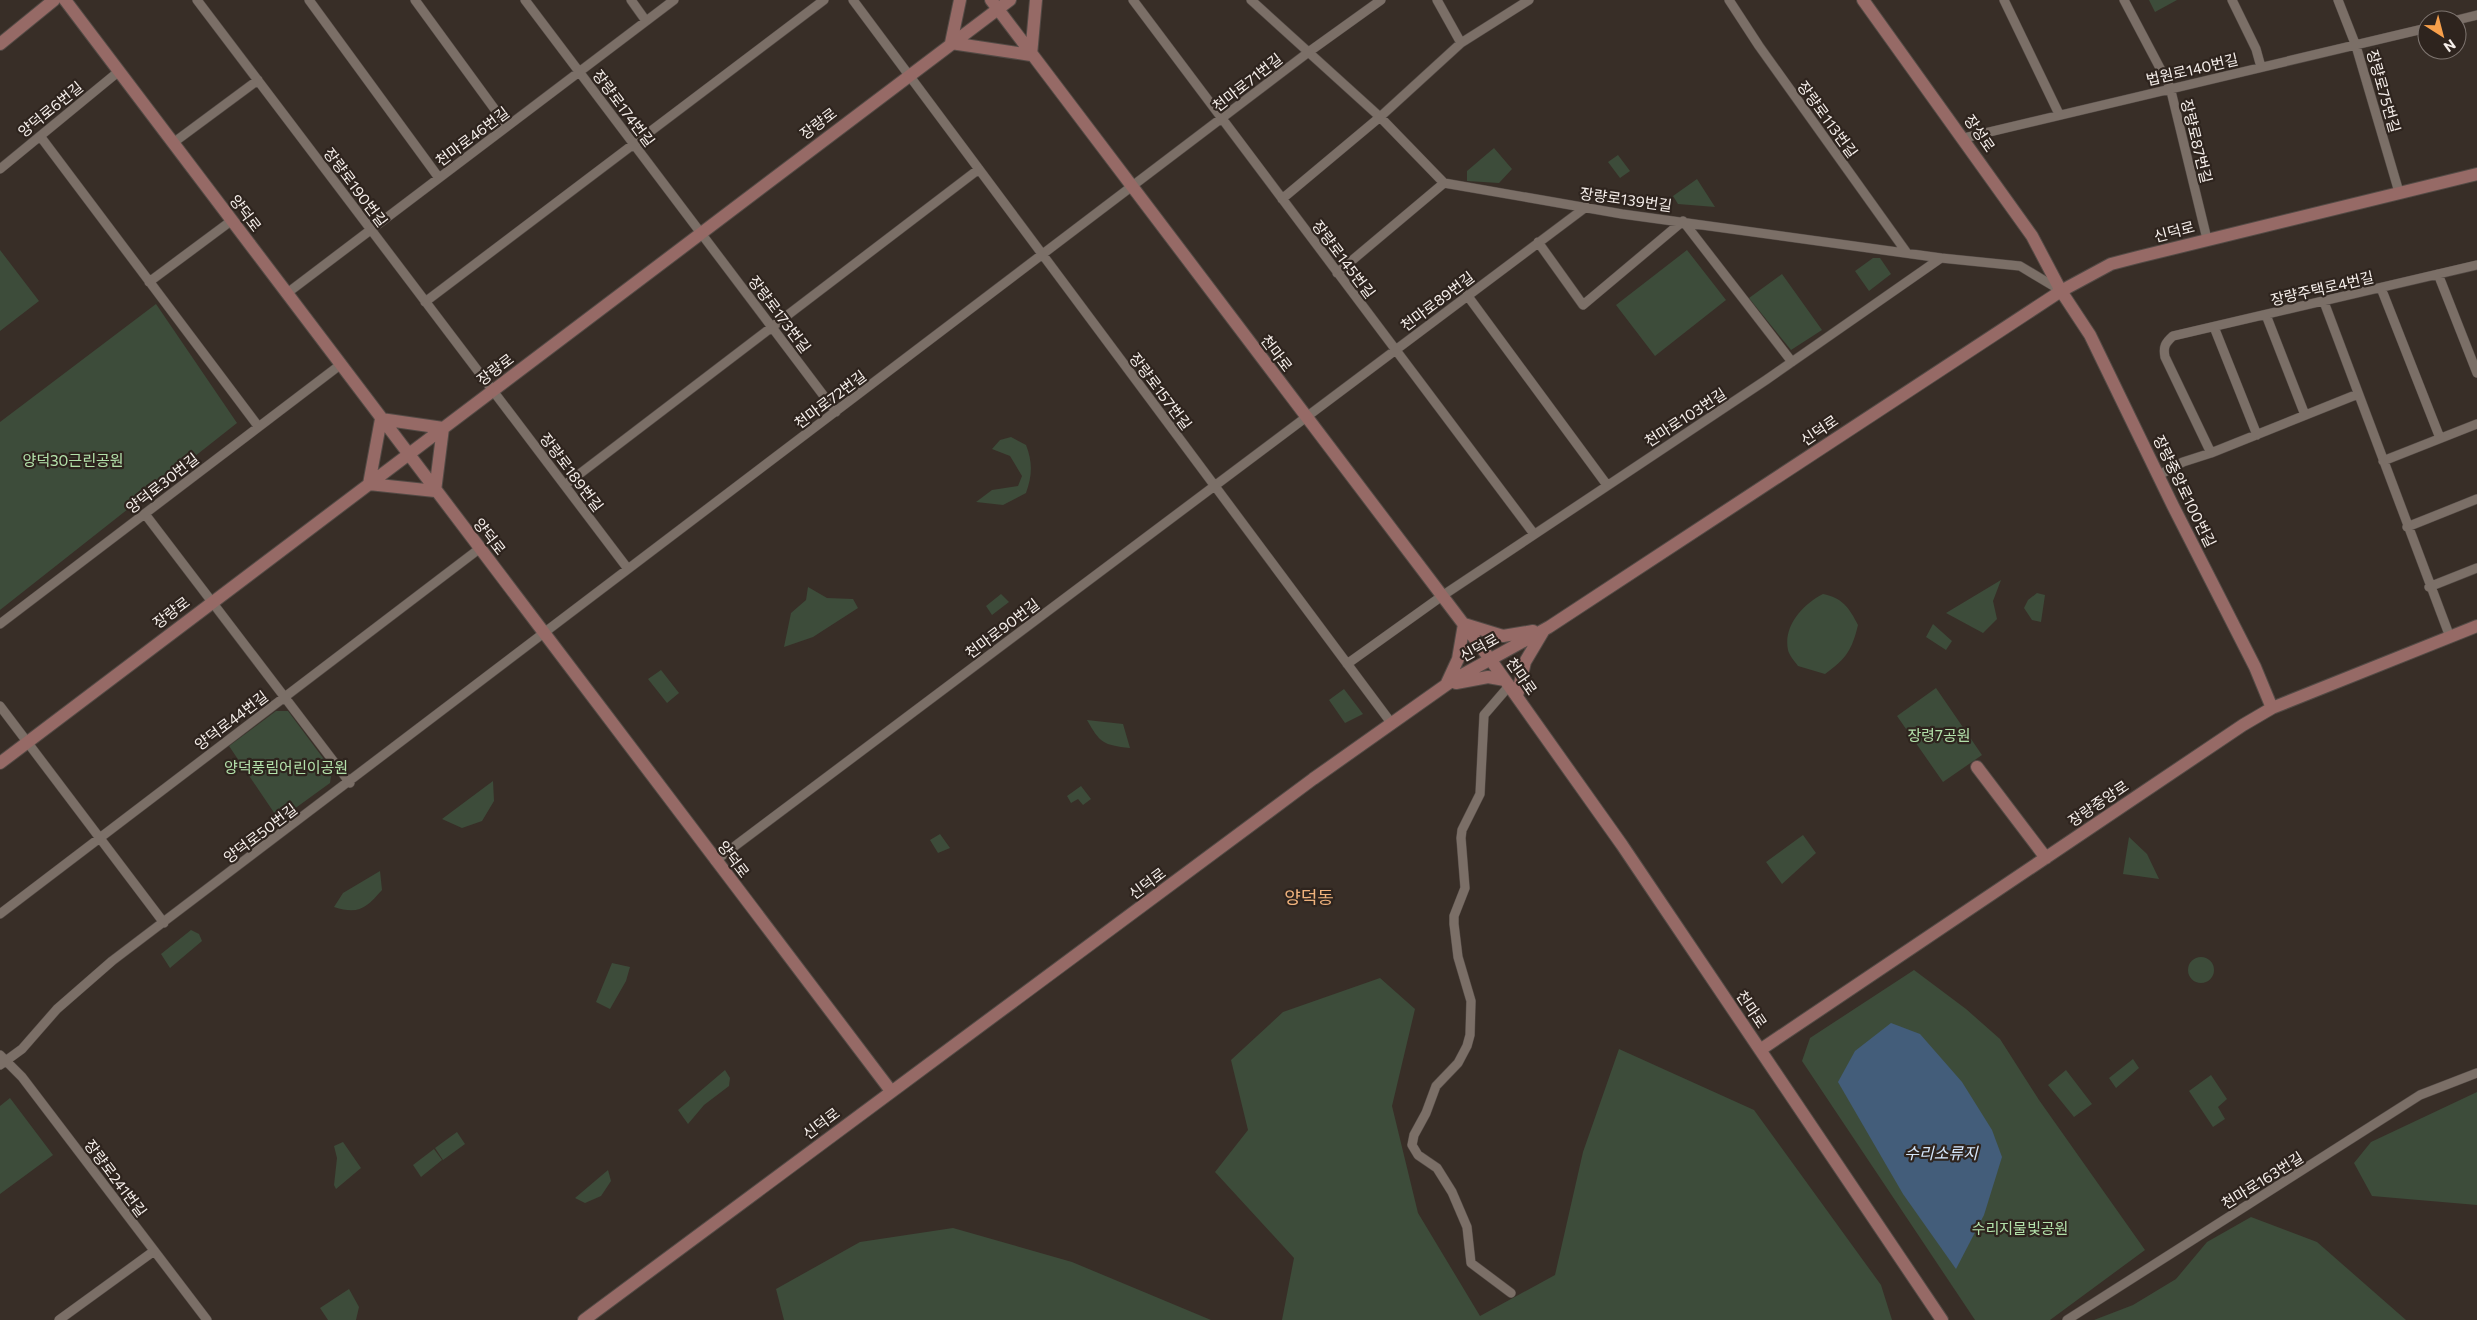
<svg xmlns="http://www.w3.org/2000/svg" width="2477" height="1320" font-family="Commissioner,'Noto Sans KR',sans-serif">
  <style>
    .green { fill: #3d4c3a }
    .water { fill: #435d7a }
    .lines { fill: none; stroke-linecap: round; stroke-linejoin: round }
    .street-casing { stroke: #534a45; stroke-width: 10 }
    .secondary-casing { stroke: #534a45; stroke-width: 14 }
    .street { stroke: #7b6f67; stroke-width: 9 }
    .secondary { stroke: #966a66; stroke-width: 12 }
    .labels { text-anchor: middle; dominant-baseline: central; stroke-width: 4.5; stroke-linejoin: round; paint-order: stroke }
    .street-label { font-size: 15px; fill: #f6efeb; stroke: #2e241e }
    .park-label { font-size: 15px; fill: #b3e1aa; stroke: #2e241e }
    .water-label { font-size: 16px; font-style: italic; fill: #d5e7fc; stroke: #2e241e }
    .quarter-label { font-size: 18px; fill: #f0b37d; stroke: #2e241e }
  </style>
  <rect width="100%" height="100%" fill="#382e27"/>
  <path class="green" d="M2149 0H2177L2155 12Z
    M1494 148 1512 169 1499 183 1467 181V171Z
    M1618 155 1630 171 1620 178 1608 162Z
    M1697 179 1715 207 1678 204 1673 196Z
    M0 250 39 301 0 331Z
    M1687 250 1726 300 1655 356 1616 305Z
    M1873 258H1880L1891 274 1869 291 1855 271Z
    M1782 274 1822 330 1791 350 1749 298Z
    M156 304 237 423 0 610V422Z
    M1011 437 1026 445C1033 463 1032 476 1026 493L1003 505 976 502 992 490 1018 486 1022 476 1010 456 992 449 1000 440Z
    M2001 580 1993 601 1997 619 1983 633 1946 613Z
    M808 587 827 598 853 599 858 608 813 637 784 647 791 613 806 600Z
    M2037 593 2045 595 2041 622 2032 620 2024 608 2028 600Z
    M1001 594 1009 602 992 615 986 606Z
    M1823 594C1842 598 1849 607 1858 625 1852 650 1846 659 1825 674L1798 666C1795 662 1789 655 1788 650 1783 626 1803 604 1823 594Z
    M1933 624 1952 641 1946 650 1926 637Z
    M661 670 679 693 667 703 648 679Z
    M1936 688 1982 755 1943 782 1897 716Z
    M1344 689 1363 714 1345 723 1329 700Z
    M276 711H288L332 770 330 783 279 820 229 746Z
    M1087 720 1123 724 1130 748C1103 745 1100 743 1087 720Z
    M493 781 494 801 482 821 462 828 442 819Z
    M1081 786 1091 799 1083 805 1078 799 1071 803 1067 796Z
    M940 834 950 848 938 853 930 840Z
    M1803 835 1816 853 1782 884 1766 862Z
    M2129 837 2147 854 2159 879 2123 874Z
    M380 871 382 890C366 908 359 915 334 907L343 893Z
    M191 930 199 934 202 941 170 968 161 954Z
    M2188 970a13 13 0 1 1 26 0a13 13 0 1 1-26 0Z
    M612 963 630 967 626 981 610 1009 596 1002Z
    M1914 970 1966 1009 2000 1039 2039 1100 2145 1250 2050 1320H1975L1802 1061 1810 1038Z
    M1380 978 1415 1009 1392 1106 1418 1213 1480 1316 1555 1275 1583 1152 1619 1049 1754 1110 1881 1285 1892 1320H1282L1294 1258 1215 1172 1248 1130 1231 1060 1283 1012Z
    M2133 1059 2139 1068 2116 1088 2109 1078Z
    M725 1070 730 1078 729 1086 704 1105 688 1124 678 1110Z
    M2066 1070 2092 1104 2074 1117 2048 1085Z
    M2211 1075 2227 1099 2218 1107 2225 1119 2213 1127 2189 1091Z
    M2477 1092V1205L2372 1196 2354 1163 2371 1142Z
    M10 1098 53 1155 0 1194V1106Z
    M457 1132 465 1144 443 1160 435 1148Z
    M343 1142 361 1168 336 1189 334 1185 337 1158 334 1146Z
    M434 1149 442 1160 421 1177 413 1165Z
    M608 1170 611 1181 601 1196 585 1203 575 1198Z
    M2251 1217 2317 1242 2406 1320H2094L2133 1305 2176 1279 2207 1242Z
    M953 1228 1072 1262 1211 1320H784L776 1289 860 1242Z
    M349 1289 359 1307 356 1320H328L320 1308Z"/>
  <path class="water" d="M1891 1023 1920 1034 1962 1082 1992 1130 2002 1157 1984 1215 1956 1269 1903 1194 1838 1082 1855 1051Z"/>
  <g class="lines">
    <defs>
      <path id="street" d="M197 0 628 569
        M309 0 439 178
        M415 0 507 126
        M525 0 836 412
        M631 0 646 21
        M853 0 1392 724
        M1133 0 1534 534
        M1251 0 1380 117 1444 183 1622 214 1941 258 2020 266 2060 290
        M1437 0 1461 43
        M1729 0 1759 46 1907 253
        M2004 0 2059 114
        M2124 0 2170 87 2207 239
        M2232 0 2256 49 2261 67
        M2338 0 2356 46 2399 192
        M2457 20 2477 15
        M40 136 258 426
        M1964 138 2427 28
        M173 143 258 80
        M0 169 118 72
        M1282 199 1380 117 1461 43 1529 0
        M1538 242 1583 305 1683 221 1792 362
        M1337 273 1444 183
        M2438 274 2477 373
        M149 282 231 221
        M2381 288 2440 438
        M286 294 674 0
        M1467 295 1607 485
        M425 302 824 0
        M2324 302 2450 637
        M2266 315 2305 415
        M2214 327 2257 435
        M2211 453 2165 357C2163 347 2165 343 2173 336L2477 265
        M2383 461 2477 424
        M2159 475 2183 462 2211 453 2358 394
        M565 485 979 169
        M145 514 350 783
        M2407 527 2477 499
        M2429 587 2477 568
        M0 624 340 365
        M1347 664 1442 596 1766 380 1941 258
        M1509 686 1484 715 1480 794 1462 830 1461 838 1465 888 1454 916V924L1458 957 1471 1001 1470 1035 1467 1046 1458 1063 1436 1086 1426 1113 1414 1135 1412 1145 1418 1155 1437 1168 1452 1192 1467 1227 1471 1263 1511 1293
        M0 706 164 923
        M715 861 1586 207
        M0 914 479 549
        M0 1055 22 1077 207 1320
        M0 1065 22 1049 57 1009 112 961 1310 51 1381 0
        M59 1320 154 1251
        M2067 1320 2420 1095 2477 1073"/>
      <path id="secondary" d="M65 0 891 1091
        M991 0 1490 659 1622 845 1942 1320
        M1863 0 2032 236 2061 291 2090 335 2173 506 2255 667 2272 708
        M951 43 1031 55
        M951 43 960 0
        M0 44 54 0
        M1031 55 1036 0
        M381 419 443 428 435 491 369 484Z
        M1456 683 1488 677 1505 680
        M1446 685 1458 659 1464 624 1503 636 1533 631
        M1517 696 1525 662 1544 630
        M0 763 1010 0
        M1977 767 2046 858
        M1760 1050 2243 725 2272 708 2477 626
        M584 1320 1313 779 1453 680 1549 627 2061 291 2111 264 2138 257 2477 174"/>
    </defs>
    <use href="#street" class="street-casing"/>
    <use href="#secondary" class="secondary-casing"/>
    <use href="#street" class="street"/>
    <use href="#secondary" class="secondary"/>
  </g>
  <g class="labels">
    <g class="street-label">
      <text transform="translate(2192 69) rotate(-13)">법원로140번길</text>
      <text transform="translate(1247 82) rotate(-38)">천마로71번길</text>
      <text transform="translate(2384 91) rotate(74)">장량로75번길</text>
      <text transform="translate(624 108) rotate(53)">장량로174번길</text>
      <text transform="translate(50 109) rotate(-39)">양덕로6번길</text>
      <text transform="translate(1828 119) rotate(54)">장량로113번길</text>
      <text transform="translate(818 123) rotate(-37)">장량로</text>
      <text transform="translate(1980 133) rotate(55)">장성로</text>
      <text transform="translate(472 136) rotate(-37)">천마로46번길</text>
      <text transform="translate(2197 141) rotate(76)">장량로87번길</text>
      <text transform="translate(356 187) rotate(53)">장량로190번길</text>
      <text transform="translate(1626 199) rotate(8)">장량로139번길</text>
      <text transform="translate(246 213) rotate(53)">양덕로</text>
      <text transform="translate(2174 231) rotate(-15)">신덕로</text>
      <text transform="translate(1344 259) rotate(53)">장량로145번길</text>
      <text transform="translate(2322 288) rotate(-13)">장량주택로4번길</text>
      <text transform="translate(1437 301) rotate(-37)">천마로89번길</text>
      <text transform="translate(780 314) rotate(53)">장량로173번길</text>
      <text transform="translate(1277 353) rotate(53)">천마로</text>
      <text transform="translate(495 369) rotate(-37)">장량로</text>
      <text transform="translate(1161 391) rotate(53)">장량로157번길</text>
      <text transform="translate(830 399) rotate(-37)">천마로72번길</text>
      <text transform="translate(1685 417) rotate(-33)">천마로103번길</text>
      <text transform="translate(1819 430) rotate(-34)">신덕로</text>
      <text transform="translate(572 472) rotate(53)">장량로189번길</text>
      <text transform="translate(162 483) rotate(-38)">양덕로30번길</text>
      <text transform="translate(2185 491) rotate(64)">장량중앙로100번길</text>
      <text transform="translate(490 536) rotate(52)">양덕로</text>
      <text transform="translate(171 612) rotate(-37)">장량로</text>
      <text transform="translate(1002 628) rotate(-37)">천마로90번길</text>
      <text transform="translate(1479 647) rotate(-29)">신덕로</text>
      <text transform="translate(1522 676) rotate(55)">천마로</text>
      <text transform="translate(231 720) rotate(-37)">양덕로44번길</text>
      <text transform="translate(2098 803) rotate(-34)">장량중앙로</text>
      <text transform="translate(260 833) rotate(-37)">양덕로50번길</text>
      <text transform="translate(734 859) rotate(53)">양덕로</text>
      <text transform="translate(1147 883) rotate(-37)">신덕로</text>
      <text transform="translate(1752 1009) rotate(56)">천마로</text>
      <text transform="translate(821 1123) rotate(-37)">신덕로</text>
      <text transform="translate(116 1178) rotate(53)">장량로241번길</text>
      <text transform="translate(2262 1180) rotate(-32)">천마로163번길</text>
    </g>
    <g class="park-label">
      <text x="73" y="460">양덕30근린공원</text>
      <text x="1939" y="735">장령7공원</text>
      <text x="286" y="767">양덕풍림어린이공원</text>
      <text x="2020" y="1228">수리지물빛공원</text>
    </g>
    <g class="water-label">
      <text x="1941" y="1152">수리소류지</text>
    </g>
    <g class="quarter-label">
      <text x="1309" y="897">양덕동</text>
    </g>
  </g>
  <g transform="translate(2442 35) rotate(144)"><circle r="24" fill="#2e241e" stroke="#7e7570"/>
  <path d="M0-4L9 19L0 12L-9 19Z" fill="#f8a04b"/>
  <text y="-8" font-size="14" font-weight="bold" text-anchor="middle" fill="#f6efeb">N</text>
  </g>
</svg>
